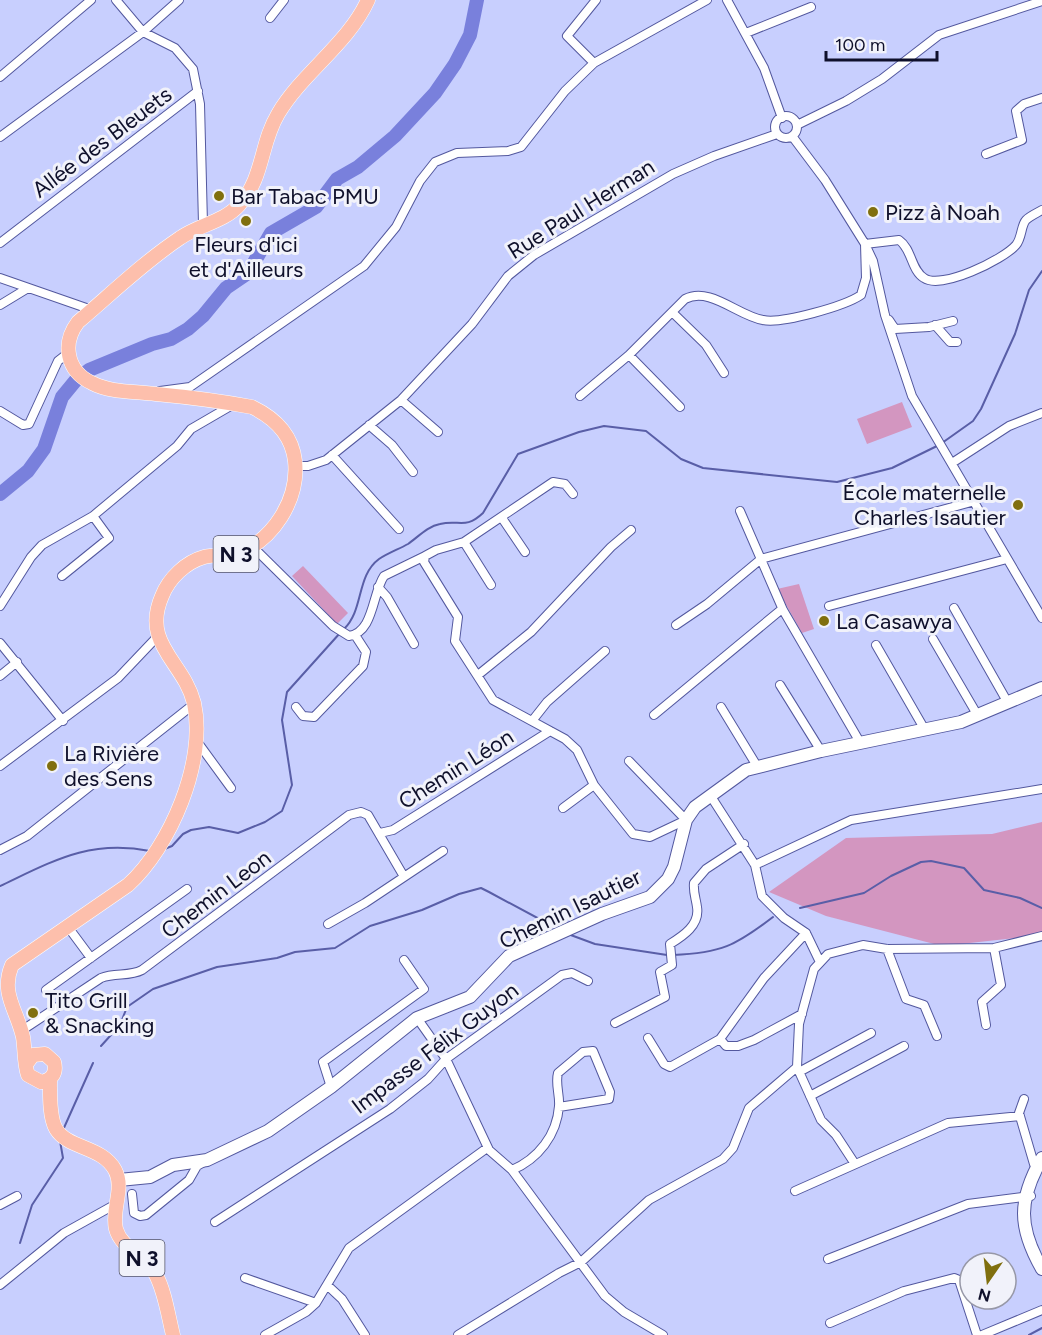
<svg xmlns="http://www.w3.org/2000/svg" width="1042" height="1335" font-family="Figtree,sans-serif">
  <style>
    .green { fill: #d396c0 }
    .lines { fill: none; stroke-linecap: round; stroke-linejoin: round }
    .stream { stroke: #595ea7; stroke-width: 2 }
    .river { stroke: #7980dc; stroke-width: 14 }
    .minor-casing { stroke: #53589e; stroke-width: 10 }
    .secondary-casing { stroke: #53589e; stroke-width: 14 }
    .primary-casing { stroke: #fff; stroke-width: 15 }
    .minor { stroke: #fff; stroke-width: 8 }
    .secondary { stroke: #fff; stroke-width: 12 }
    .primary { stroke: #fdbfac; stroke-width: 14 }
    .poi-dot { fill: #806f0e; stroke: #f1f2fa; stroke-width: 2 }
    .labels { text-anchor: middle; dominant-baseline: central; stroke-width: 6; stroke-linejoin: round; paint-order: stroke }
    .shield { fill: #f1f2fa; stroke: #535469; stroke-width: 1.5 }
    .shield-label { font-size: 21px; font-weight: bold; fill: #0f102b }
    .street-label { font-size: 22px; fill: #0f102b; stroke: #f1f2fa }
    .poi-label { font-size: 22px; fill: #0f102b; stroke: #f1f2fa; text-anchor: start }
  </style>
  <rect width="100%" height="100%" fill="#c8cffe"/>
  <path class="green" d="M902 402 912 427 867 444 857 419Z
    M303 566 348 613 337 624 292 576Z
    M799 584 814 629 802 633 777 589Z
    M1042 822V935L942 946 826 916 769 892 846 838 992 834Z"/>
  <g class="lines">
    <path class="stream" d="M942 443 973 421 981 409 1015 334 1029 290 1042 271
      M344 629C364 610 356 576 379 559 388 553 399 549 408 544 418 537 428 526 440 524 459 519 465 530 483 513L518 454 579 432 604 426 646 431 681 459 703 468 837 482 892 468 937 446
      M162 850 172 846 183 834 191 830 209 827 238 833 265 822 282 811 292 785 282 720 287 692 340 633
      M0 886C53 861 90 839 150 851
      M800 908 864 893 891 876 921 862 931 861 964 868 984 890 1020 898 1042 908
      M568 934 595 944 667 955
      M673 955C721 953 735 946 773 917
      M101 1046 120 1025 127 1007 153 989 217 967 277 958 295 952 335 948 370 926 422 910 459 894 481 888 489 892 558 929
      M63 1130 93 1063
      M20 1243 32 1205 63 1158 60 1141
      M1029 1335 1042 1328"/>
    <path class="river" d="M0 494 28 471 44 449 62 397 76 380 89 370 152 344 171 339 188 329 203 316 226 288 248 273 271 233 316 207 337 179 358 167 395 136 435 93 455 64 470 35 477 0"/>
    <defs>
      <path id="minor" d="M116 0 143 32 175 48 193 69 200 104 203 224
        M727 0 764 68 782 118
        M270 18 284 0
        M746 33 811 7
        M594 63 567 36 596 0
        M0 77 91 0
        M775 127a11 11 0 1 1 22 0a11 11 0 1 1-22 0Z
        M797 125 846 101 882 79 939 35 1042 1
        M792 136 825 180 865 244 873 261 885 315 912 396 1042 618
        M0 137 143 32 179 0
        M986 154 1022 140 1016 111 1024 104 1042 98
        M0 243 198 91
        M0 278 92 310
        M0 305 28 288
        M672 312 706 345 724 373
        M889 320 895 329 929 327 953 321
        M935 325 950 342H957
        M160 391 190 387 364 266 396 227 420 181 435 162 457 153 508 151 521 147 565 91 594 63 707 0
        M580 396 629 355
        M401 400 438 432
        M680 407 629 355 685 299C710 286 738 316 763 320 782 324 845 306 861 295L866 278 865 244 899 240C912 249 911 270 924 278 941 290 1003 260 1016 245 1022 238 1021 225 1026 220 1030 216 1037 213 1042 210
        M0 411 23 425 29 424 58 361 67 354
        M369 425 392 445 413 472
        M332 455 399 529
        M952 463 1009 426 1042 413
        M295 466H308L326 460 401 400 472 324 508 276 534 255 673 174 714 156 777 134
        M740 511 783 610 861 744
        M502 518 525 552
        M464 542 436 550 425 556 424 562 458 617 455 641 493 700 565 739 577 750 594 785 633 834 650 837 686 820 629 761
        M252 546 333 626 349 636C374 632 372 594 384 576L425 556
        M62 576 109 538 93 516
        M491 585 464 542 553 482 565 484 573 494
        M378 587 387 597 414 644
        M0 606 31 557 42 545 93 516 177 446 191 429 234 404
        M829 606 1007 559
        M954 608 1008 703
        M676 625 707 604 761 559 975 501
        M933 639 978 716
        M0 643 63 721
        M876 645 925 730
        M478 675 531 632 611 547 631 530
        M0 676 17 662
        M780 685 821 751
        M296 707 303 716 314 717 363 666 366 652 355 635
        M721 707 757 766
        M654 715 782 609
        M532 721 547 702 605 651
        M196 740 231 788
        M0 766 118 678 157 637
        M710 795 755 865 762 896 784 918 806 933 819 960
        M563 808 594 785
        M380 833 393 830 550 731
        M0 850 27 836 194 704
        M755 865 851 820 1042 789
        M328 924 365 903 443 851
        M68 927 91 958
        M887 949 906 999 924 1005 937 1036
        M46 990 187 889
        M417 1018 446 1059 489 1150 512 1170 605 1296 624 1312 663 1335
        M615 1023 665 997 660 972 672 965 670 944C683 936 700 925 697 907 696 899 693 892 694 883L706 869 744 844
        M986 1025 982 1002 1001 985 994 948
        M21 1031 101 978C115 972 129 977 142 970L349 815 361 812 368 815 403 875
        M648 1038 664 1064 670 1067 720 1039 764 978 806 933
        M720 1039 726 1046H738L754 1040 802 1014
        M797 1067 821 1120 836 1135 855 1164
        M799 1072 871 1033
        M331 1087 323 1062 424 989 404 960
        M810 1096 904 1046
        M1024 1099 1019 1113 1034 1164 1039 1168
        M512 1170C538 1159 557 1135 559 1106 560 1095 555 1084 558 1073L583 1052 593 1051 610 1092 609 1099 559 1107
        M795 1191 948 1123 1020 1116
        M132 1194 134 1213 140 1216 146 1215 189 1180 197 1166 204 1162
        M0 1205 17 1196
        M215 1222 390 1109 428 1079 446 1059 562 975 572 973 588 981
        M828 1259 968 1204 1031 1196
        M245 1278 316 1303
        M0 1285 64 1233 116 1204
        M327 1285 342 1299 365 1335
        M830 1323 904 1291 954 1278 959 1280 977 1335
        M265 1335 306 1312 316 1303 349 1248 487 1148
        M458 1335 559 1273 581 1262 649 1200 723 1159 733 1148 749 1108 797 1067 799 1024 814 969 828 954 863 945 887 949 994 948 1042 936
        M982 1335 1042 1310"/>
      <path id="secondary" d="M1042 1158C1018 1200 1018 1227 1042 1269
        M119 1180 150 1177 173 1165 207 1160 268 1131 331 1087 417 1018 470 997 509 956 602 914 650 897 668 879 674 867 686 820 695 807 746 770 821 751 961 722 1042 688"/>
      <path id="primary" d="M27 1063 33 1055 45 1054 54 1062C57 1073 52 1080 41 1082L28 1075C24 1064 25 1049 23 1037 17 1010 0 993 12 965L128 885C170 847 207 761 194 703 184 662 141 644 162 596 169 578 186 562 204 557 214 554 226 557 236 554 273 541 299 500 295 461 292 435 275 418 252 407 220 401 188 397 156 394 135 391 111 393 92 383 66 371 62 343 78 322 111 294 144 262 180 238 198 225 224 222 239 205 264 178 260 144 278 114 302 73 348 44 368 0
        M50 1079C50 1093 49 1117 56 1129 68 1149 102 1146 115 1170 125 1189 111 1209 116 1229 121 1248 145 1256 155 1273 165 1291 168 1315 173 1335"/>
    </defs>
    <use href="#minor" class="minor-casing"/>
    <use href="#secondary" class="secondary-casing"/>
    <use href="#primary" class="primary-casing"/>
    <use href="#minor" class="minor"/>
    <use href="#secondary" class="secondary"/>
    <use href="#primary" class="primary"/>
  </g>
  <g class="poi-dot">
    <circle cx="219" cy="196" r="6"/>
    <circle cx="873" cy="212" r="6"/>
    <circle cx="246" cy="221" r="6"/>
    <circle cx="1018" cy="505" r="6"/>
    <circle cx="824" cy="621" r="6"/>
    <circle cx="52" cy="766" r="6"/>
    <circle cx="33" cy="1013" r="6"/>
  </g>
  <g class="labels">
    <g class="shield">
      <rect x="213.5" y="536" width="45" height="36" rx="4.5"/>
      <rect x="119.5" y="1240" width="45" height="36" rx="4.5"/>
    </g>
    <g class="shield-label">
      <text x="236" y="554">N 3</text>
      <text x="142" y="1258">N 3</text>
    </g>
    <g class="street-label">
      <text transform="translate(102 142) rotate(-37)">Allée des Bleuets</text>
      <text transform="translate(581 209) rotate(-32)">Rue Paul Herman</text>
      <text transform="translate(456 769) rotate(-32)">Chemin Léon</text>
      <text transform="translate(216 894) rotate(-37)">Chemin Leon</text>
      <text transform="translate(570 909) rotate(-26)">Chemin Isautier</text>
      <text transform="translate(435 1048) rotate(-37)">Impasse Félix Guyon</text>
    </g>
    <g class="poi-label">
      <text x="231" y="196">Bar Tabac PMU</text>
      <text x="885" y="212">Pizz à Noah</text>
      <text x="246" y="244" text-anchor="middle">Fleurs d'ici<tspan x="246" dy="25">et d'Ailleurs</tspan></text>
      <text x="1006" y="492" text-anchor="end">École maternelle<tspan x="1006" dy="25">Charles Isautier</tspan></text>
      <text x="836" y="621">La Casawya</text>
      <text x="64" y="753">La Rivière<tspan x="64" dy="25">des Sens</tspan></text>
      <text x="45" y="1000">Tito Grill<tspan x="45" dy="25">&amp; Snacking</tspan></text>
    </g>
  </g>
  <g transform="translate(988 1281) rotate(194)"><circle r="28" fill="#f1f2fa" stroke="#9798a7" stroke-width="1.5"/>
  <path d="M0-4.5L10 22L0 15L-10 22Z" fill="#806f0e"/>
  <text y="-9" font-size="16" font-weight="bold" text-anchor="middle" fill="#0f102b">N</text>
  </g>
  <path d="M826 51v9h111v-9" fill="none" stroke="#0f102b" stroke-width="3"/>
  <text x="835" y="51" font-size="18" fill="#0f102b" stroke="#f1f2fa" stroke-width="4.5" paint-order="stroke">100 m</text>
</svg>
